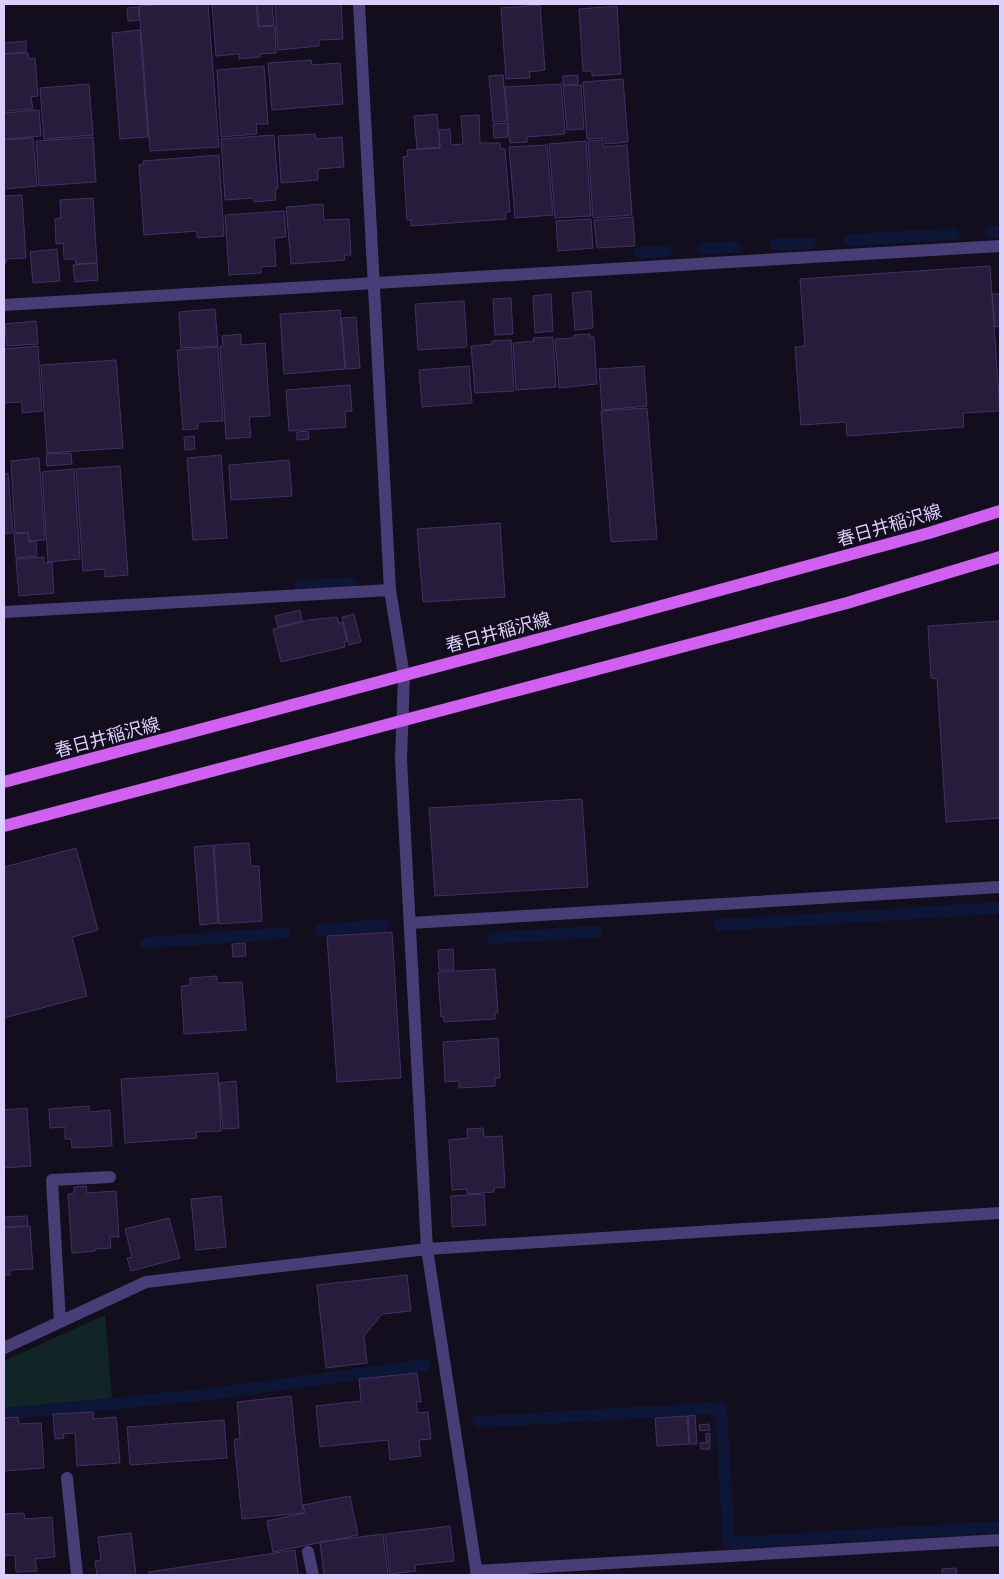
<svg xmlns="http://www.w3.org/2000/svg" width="1004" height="1579" font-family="'Asap Condensed','Noto Sans JP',sans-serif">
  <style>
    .green { fill: #112426 }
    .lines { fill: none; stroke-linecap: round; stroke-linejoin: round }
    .stream { stroke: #0d1636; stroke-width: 12 }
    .building { fill: #271c3c; stroke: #433066 }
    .minor { stroke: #483d77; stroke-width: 12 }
    .major { stroke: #cf60f0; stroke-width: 12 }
    .labels { text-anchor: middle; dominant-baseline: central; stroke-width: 4; stroke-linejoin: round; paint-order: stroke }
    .street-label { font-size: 18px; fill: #dacefa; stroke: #120e1d }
  </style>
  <rect width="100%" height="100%" fill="#120e1d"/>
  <path class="green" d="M105 1315 112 1399 4 1408V1361Z"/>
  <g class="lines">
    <path class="stream" d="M990 232H1000
      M849 240 954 234
      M776 245 810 243
      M703 249 735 247
      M640 253 666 251
      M300 586 351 583
      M719 925 1000 908
      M320 930 383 925
      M493 938 596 932
      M146 943 285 933
      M4 1414 212 1394 425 1365
      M478 1422 721 1408 729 1543 1000 1527"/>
  </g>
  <path class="building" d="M166 4H208L219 147 150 151 139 6Z
    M224 4H256L258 27 275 26 276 53 260 54V57L239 59V54L216 56 212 5Z
    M257 4H272L274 25 259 26Z
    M275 4H341L343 39 319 40V46L278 50Z
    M540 5 545 70 529 72 530 78 506 79 501 8Z
    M617 6 621 74 592 76V71H583L579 9Z
    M139 7V20L128 21 127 8Z
    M140 30 148 137 120 139 112 33Z
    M26 41V52L4 54V43Z
    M28 53 29 59 35 58 38 96 31 97 33 109 4 111V54Z
    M311 60 312 65 340 63 343 104 272 110 268 63Z
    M264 66 268 124H256L257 134 221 137 217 70Z
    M503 75 507 121 493 122 489 76Z
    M578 75V84L563 85V76Z
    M623 79 628 142 606 144 605 138 587 139 583 82Z
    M89 84 93 135 44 139 40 88Z
    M561 84 565 134 527 137V142L510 143 505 87Z
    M581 85 584 129 567 130 563 86Z
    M39 110 41 136 4 139V113Z
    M437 114 440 147 417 149 414 116Z
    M479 115 480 143H500L501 149H505L510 212H506V219L411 226V220H407L403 157 408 156 407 150 440 148 439 130 450 129 451 145 463 144 461 116Z
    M507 123 508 137 494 138 493 124Z
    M315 134 316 139 342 137 344 167 318 169V180L281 183 278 136Z
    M274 135 278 188 275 189 276 200 254 202 253 198 225 200 221 139Z
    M93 137 96 182 39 186 36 141Z
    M33 138 37 186 4 189V140Z
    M603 140 604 147 627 145 632 215 593 218 588 141Z
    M586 141 591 216 555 218 549 144Z
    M547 145 553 215 515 218 509 147Z
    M219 155 224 236 197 238V231L144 235 139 165H143V161Z
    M22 195 26 258 6 259V263L4 264V196Z
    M93 198 97 263 76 264 75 259H64L63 243 56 244 55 219 61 218 60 200Z
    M323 204 324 220 349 219 351 255H344L345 260 291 264 286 207Z
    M284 211 286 237 274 238 276 266 261 267V273L229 275 225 215Z
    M633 217 635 246 597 248 594 220Z
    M591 219 593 248 558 251 556 221Z
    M57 249 60 281 33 283 30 252Z
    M97 263 98 280 75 282 73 265Z
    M990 266 1000 411 963 413 964 427 847 436 846 422 801 425 795 347 805 346 800 279Z
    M591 291 593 328 575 330 572 293Z
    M551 294 553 331 535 333 533 296Z
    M992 294H1000V326L995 327Z
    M511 298 513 334 495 335 493 299Z
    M464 301 467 347 418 350 415 304Z
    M215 309 218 346 181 348 179 312Z
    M340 310 345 369 284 374 280 314Z
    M356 317 360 368 346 369 341 318Z
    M36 321 38 344 7 346 5 324Z
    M241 334V345L265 343 270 416 249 417 251 437 226 439 220 346H223L222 336Z
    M590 334V337H594L597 384 559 388 555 339 574 338V335Z
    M553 337 556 387 516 390 513 343 534 341 533 338Z
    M511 340 514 391 475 393 471 346 492 344V341Z
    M4 342 5 349 38 346 42 411 22 413V402L4 403Z
    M218 347 223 421 198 422V429L183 430 177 350Z
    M116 360 123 448 47 453 41 365Z
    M469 366 472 403 422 407 419 370Z
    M644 366 647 406 602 410 599 369Z
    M350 385 352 411H345L346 427 289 431 286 390Z
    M647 408 657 539 611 542 601 411Z
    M308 431 309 439 297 440V432Z
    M194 436 195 449 185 450 184 437Z
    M71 453 72 464 47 466 46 454Z
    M221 455 227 538 193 540 187 458Z
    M39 458 45 540 29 541 28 532 15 533 11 461Z
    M289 460 292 496 231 500 229 465Z
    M120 466 128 575 105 577V569L83 571 76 469Z
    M74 469 80 559 48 562 42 472Z
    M8 473 13 533 4 534V474Z
    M500 523 505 597 423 602 417 529Z
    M28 533 29 542H36L37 556 16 558 14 534Z
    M44 557V563L52 562 54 593 19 596 16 559Z
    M300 610 302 621 278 627 275 616Z
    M354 614 361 642 349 645 342 617Z
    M337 617 339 623 342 622 347 641 344 642 345 647 281 662 273 629 309 620Z
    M1000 621V818L946 822 937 679 931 678 928 626Z
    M582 799 588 887 435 896 429 808Z
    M249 843 251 866H259L262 921 219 924 214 845Z
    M213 845 218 923 200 925 194 847Z
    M76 848 98 930 72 937 87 996 4 1018V867Z
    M392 932 401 1078 337 1082 327 936Z
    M245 943 246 956 233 957 232 944Z
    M453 949 454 970H439L438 950Z
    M495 969 498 1013H495V1019L444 1022V1017H441L438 972Z
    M217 976V983L242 982 246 1030 184 1034 181 986 190 985V978Z
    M498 1038 500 1078H495V1086L459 1088V1081L445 1082 443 1042Z
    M218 1073 221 1131 196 1132 197 1138 125 1143 121 1079Z
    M236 1081 239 1128 223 1129 219 1083Z
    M89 1106 90 1112 110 1110 112 1146 72 1148 71 1139H65V1127L50 1128 49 1109Z
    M27 1108 31 1166 4 1168V1110Z
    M483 1128 484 1137 502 1136 505 1187 494 1188V1192L467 1194V1189L452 1190 449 1140 468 1138 467 1129Z
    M86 1186 87 1193 116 1191 119 1237H110L111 1248 95 1249V1251L72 1253 68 1194H74V1187Z
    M484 1194 486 1225 452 1227 451 1196Z
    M221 1196 226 1247 196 1250 191 1199Z
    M27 1216 28 1226 4 1227V1217Z
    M169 1218 180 1258 131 1271 127 1258 132 1257 125 1229Z
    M30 1226 33 1269 10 1270V1275H4V1228Z
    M407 1275 411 1311 382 1314 364 1336 367 1363 326 1368 317 1285Z
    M417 1373 421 1402H416L418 1413 428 1412 431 1439 419 1440 421 1456 390 1460 388 1440 320 1447 316 1406 361 1401 359 1379Z
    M291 1396 303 1513 242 1519 234 1440 240 1438 237 1402Z
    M93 1412 94 1419 116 1417 120 1463 77 1466 75 1433 63 1434 64 1438 55 1439 53 1414Z
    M695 1415 697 1444H690L688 1416Z
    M687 1416 689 1444 657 1446 655 1418Z
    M18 1417 19 1424 41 1423 44 1468 4 1471V1418Z
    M224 1420 227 1458 130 1465 127 1427Z
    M709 1424 710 1430 700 1431 699 1425Z
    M710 1433V1441H706V1434Z
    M710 1442V1449H701L700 1443Z
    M350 1496 358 1535 273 1552 267 1521 305 1513 303 1505Z
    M24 1513 25 1519 52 1517 55 1557 35 1559 37 1571 16 1572 15 1555 4 1556V1514Z
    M450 1526 454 1561 415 1565 416 1571 390 1574 385 1534Z
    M131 1533 136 1575H97L95 1561 101 1560 98 1537Z
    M383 1534 388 1575H324L320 1542Z
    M295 1550 298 1575H149V1572Z
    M956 1568 957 1575H942V1569Z"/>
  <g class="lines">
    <path class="minor" d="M359 4 390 590 404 676 401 760 427 1249 477 1575
      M4 305 1000 246
      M4 612 390 590
      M410 923 1000 887
      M60 1322 52 1180 110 1177
      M4 1348 146 1282 427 1249 1000 1213
      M67 1478 77 1575
      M308 1552 313 1575
      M476 1571 1000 1540"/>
    <path class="major" d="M4 782 566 632 929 533 1000 511
      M4 826 847 603 1000 557"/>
  </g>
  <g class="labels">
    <g class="street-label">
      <text transform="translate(889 525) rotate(-16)">春日井稲沢線</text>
      <text transform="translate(498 632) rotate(-15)">春日井稲沢線</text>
      <text transform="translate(107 737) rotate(-15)">春日井稲沢線</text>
    </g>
  </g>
  <rect width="1004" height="1579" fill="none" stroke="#dacefa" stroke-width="10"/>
</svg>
